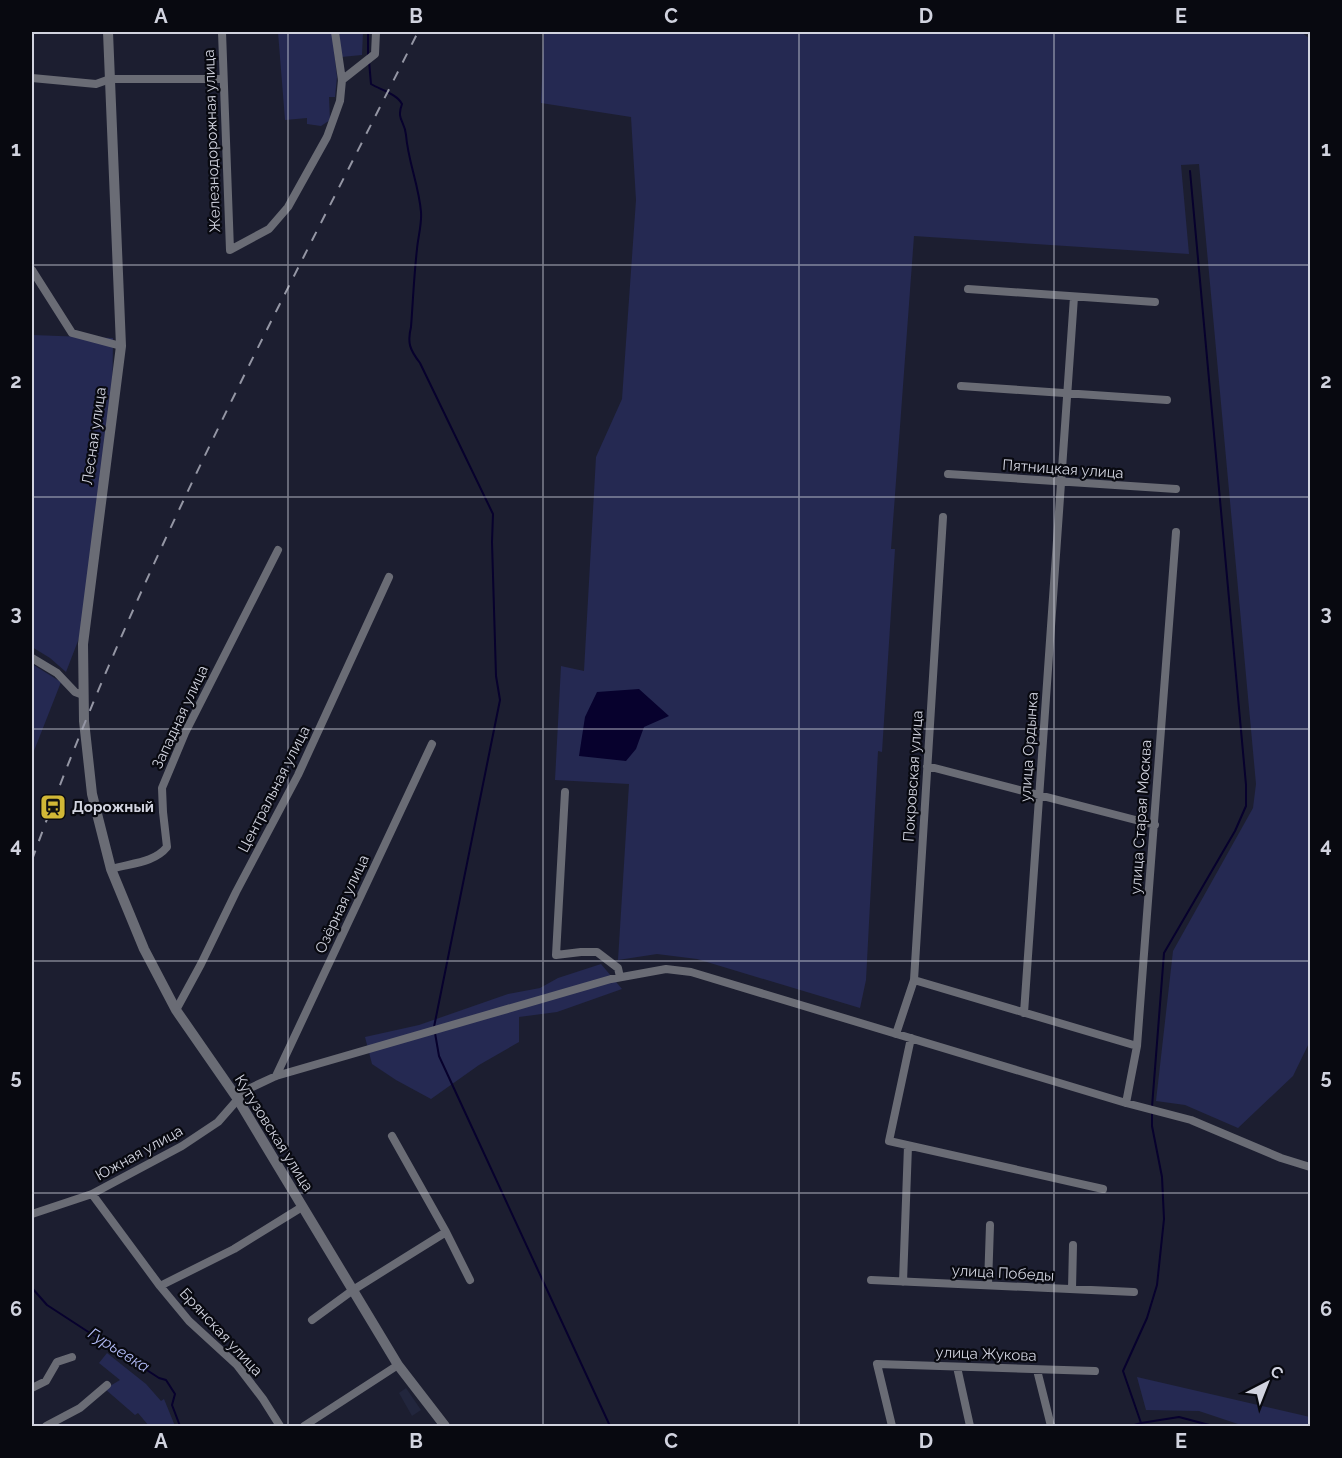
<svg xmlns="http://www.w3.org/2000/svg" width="1342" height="1458" font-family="Raleway,sans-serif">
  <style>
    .built { fill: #22263d }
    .green { fill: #252952 }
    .water { fill: #07012d }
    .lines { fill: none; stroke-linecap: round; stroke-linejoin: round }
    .stream { stroke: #07012d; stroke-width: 2 }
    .minor { stroke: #6a6c75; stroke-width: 8 }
    .tertiary { stroke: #6a6c75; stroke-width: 10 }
    .rail { stroke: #9496a4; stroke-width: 2; stroke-dasharray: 10 10; stroke-linecap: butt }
    .grid { fill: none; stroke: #d1d3df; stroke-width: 1.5; stroke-opacity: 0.55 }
    .labels { text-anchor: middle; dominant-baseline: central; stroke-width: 4.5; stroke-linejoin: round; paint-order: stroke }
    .street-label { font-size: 15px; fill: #d1d3df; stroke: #080910 }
    .poi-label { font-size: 15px; font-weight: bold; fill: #d1d3df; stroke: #080910; text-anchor: start }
    .water-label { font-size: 16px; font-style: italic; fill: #b1baf4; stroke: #080910 }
    .neatline { fill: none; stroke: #d1d3df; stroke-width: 2 }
    .grid-label { font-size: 20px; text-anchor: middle; font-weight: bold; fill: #d1d3df }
  </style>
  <rect width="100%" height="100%" fill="#1c1e30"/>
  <path class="built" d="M406 1388 421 1410 412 1416 399 1393Z"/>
  <path class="green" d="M278 32H332L337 77 335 97H329L330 120 321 126 307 124V118L285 120Z
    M338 32H363L362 55 341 57Z
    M544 32H1301L1310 39V1041L1293 1076 1238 1128 1185 1105 1156 1101 1173 951 1253 808 1256 784 1199 164 1181 165 1189 254 914 236 891 549H895L882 752 878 751 866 980 860 1008 697 959 657 954 618 960 629 784 555 780 561 666 584 671 596 457 622 399 636 200 631 117 541 103Z
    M32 335 113 338 112 417 81 633 66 672 50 658 32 647Z
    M32 664 61 682 32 756Z
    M601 964 622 989 557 1012 519 1017V1042L479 1065 431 1099 396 1080 372 1064 365 1037 419 1025 508 994 540 988 558 978Z
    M107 1353 146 1384 161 1401 164 1399 175 1426H149L138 1413 135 1415 105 1389 120 1380 99 1363Z
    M1137 1377 1310 1417V1426H1244L1199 1411 1146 1410Z"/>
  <path class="water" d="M639 689 669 716 644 727 636 749 626 761 579 756 585 717 597 692Z"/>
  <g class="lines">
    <path class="stream" d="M368 32V56
      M369 61 371 84C381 90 397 94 402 104 396 120 405 121 406 135 408 161 419 186 421 212 422 224 418 237 417 249 414 275 413 301 411 327 407 343 410 350 420 363L493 514 492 542 496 676 500 700 434 1027
      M435 1033 439 1056 610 1426
      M1152 1107 1164 953 1235 831 1246 806V785L1190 171
      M32 1288 47 1305 159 1378 166 1380 175 1394 172 1405 180 1426
      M1141 1423 1123 1371 1147 1318 1157 1285 1164 1219 1162 1177 1152 1126V1113
      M1131 1426 1141 1423 1179 1417 1213 1426"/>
    <path class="minor" d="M222 32 230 250 269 229 288 207 327 137 340 101 342 80 335 32
      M32 78 96 84 110 79H222
      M342 80 375 54 376 32
      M32 270 72 333 121 346
      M968 289 1155 302
      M961 386 1167 400
      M948 474 1176 489
      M32 658 57 673 75 692 83 695
      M927 766 1155 825
      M565 792 556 955 581 952H597L618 968 620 977
      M111 869C131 863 154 863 167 847L163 812 162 788 185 733 278 550
      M914 980 1137 1046
      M176 1010 201 964 236 892 298 775 389 577
      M1024 1013 1074 297
      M896 1034 914 980 943 517
      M911 1038 889 1141 1103 1189
      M276 1076 432 744
      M1126 1103 1137 1046 1176 532
      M392 1136 446 1232 470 1280
      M92 1194 160 1286 189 1321 237 1365 263 1399 280 1426
      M32 1214 92 1194 182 1146 218 1122 246 1090 276 1076 611 979 666 969 691 972 1126 1103 1191 1120 1281 1158 1310 1167
      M871 1280 1134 1292
      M903 1282 908 1146
      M988 1285 990 1225
      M160 1286 234 1249 302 1207
      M1072 1289 1073 1245
      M312 1320 353 1290 446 1232
      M957 1367 970 1426
      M1037 1370 1051 1426
      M32 1388 46 1381 57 1362 72 1357
      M46 1426 80 1408 107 1385
      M304 1426 398 1365
      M892 1426 877 1364 1095 1371"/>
    <path class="tertiary" d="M108 32 121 346 83 644 84 721 92 794 111 869 144 949 176 1010 237 1098 398 1365 445 1426"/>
    <path class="rail" d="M32 860C135 573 281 304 418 32"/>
  </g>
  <path class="grid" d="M288 32V1426M543 32V1426M799 32V1426M1054 32V1426M32 265H1310M32 497H1310M32 729H1310M32 961H1310M32 1193H1310"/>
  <defs>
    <symbol id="station-square" viewBox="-11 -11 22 22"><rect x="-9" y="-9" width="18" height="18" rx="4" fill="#d1b736" stroke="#080910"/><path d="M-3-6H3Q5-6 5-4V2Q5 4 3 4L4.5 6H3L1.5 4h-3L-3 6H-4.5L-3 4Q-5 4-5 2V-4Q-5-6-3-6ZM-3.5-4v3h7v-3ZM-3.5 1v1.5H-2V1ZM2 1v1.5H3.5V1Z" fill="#111"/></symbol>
  </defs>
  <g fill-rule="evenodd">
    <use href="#station-square" x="38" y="792" width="30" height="30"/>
  </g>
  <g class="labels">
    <g class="street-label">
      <text transform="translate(212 141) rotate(-92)">Железнодорожная улица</text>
      <text transform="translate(94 436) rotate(-82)">Лесная улица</text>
      <text transform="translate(1063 469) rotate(4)">Пятницкая улица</text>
      <text transform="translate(180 717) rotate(-65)">Западная улица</text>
      <text transform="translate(1029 747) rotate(-86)">улица Ордынка</text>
      <text transform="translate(913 776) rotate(-86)">Покровская улица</text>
      <text transform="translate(274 789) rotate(-63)">Центральная улица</text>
      <text transform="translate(1141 817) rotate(-86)">улица Старая Москва</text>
      <text transform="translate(342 904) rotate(-65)">Озёрная улица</text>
      <text transform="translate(274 1133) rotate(58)">Кутузовская улица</text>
      <text transform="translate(139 1153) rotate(-29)">Южная улица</text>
      <text transform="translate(1003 1273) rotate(3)">улица Победы</text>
      <text transform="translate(221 1332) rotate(47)">Брянская улица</text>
      <text transform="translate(986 1354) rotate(2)">улица Жукова</text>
    </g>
    <g class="poi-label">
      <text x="72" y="807">Дорожный</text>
    </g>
    <g class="water-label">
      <text transform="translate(119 1350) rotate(32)">Гурьевка</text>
    </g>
  </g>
  <rect width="1342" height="1458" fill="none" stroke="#080910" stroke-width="66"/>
  <g transform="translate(1267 1383) rotate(42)" stroke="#080910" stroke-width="4.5" paint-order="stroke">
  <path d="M0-4.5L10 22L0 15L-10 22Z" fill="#d1d3df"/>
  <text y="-9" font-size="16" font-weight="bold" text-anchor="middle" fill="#d1d3df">С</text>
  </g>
  <rect x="33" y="33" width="1276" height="1392" class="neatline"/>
  <g class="grid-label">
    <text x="161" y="23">A</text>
    <text x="416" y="23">B</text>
    <text x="671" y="23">C</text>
    <text x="926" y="23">D</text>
    <text x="1181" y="23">E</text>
    <text x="16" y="156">1</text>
    <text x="1326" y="156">1</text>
    <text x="16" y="388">2</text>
    <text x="1326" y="388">2</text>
    <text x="16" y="620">3</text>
    <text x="1326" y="620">3</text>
    <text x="16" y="852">4</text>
    <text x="1326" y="852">4</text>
    <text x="16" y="1084">5</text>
    <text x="1326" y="1084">5</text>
    <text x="16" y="1316">6</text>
    <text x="1326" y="1316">6</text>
    <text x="161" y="1448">A</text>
    <text x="416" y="1448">B</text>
    <text x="671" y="1448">C</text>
    <text x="926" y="1448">D</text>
    <text x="1181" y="1448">E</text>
  </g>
</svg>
